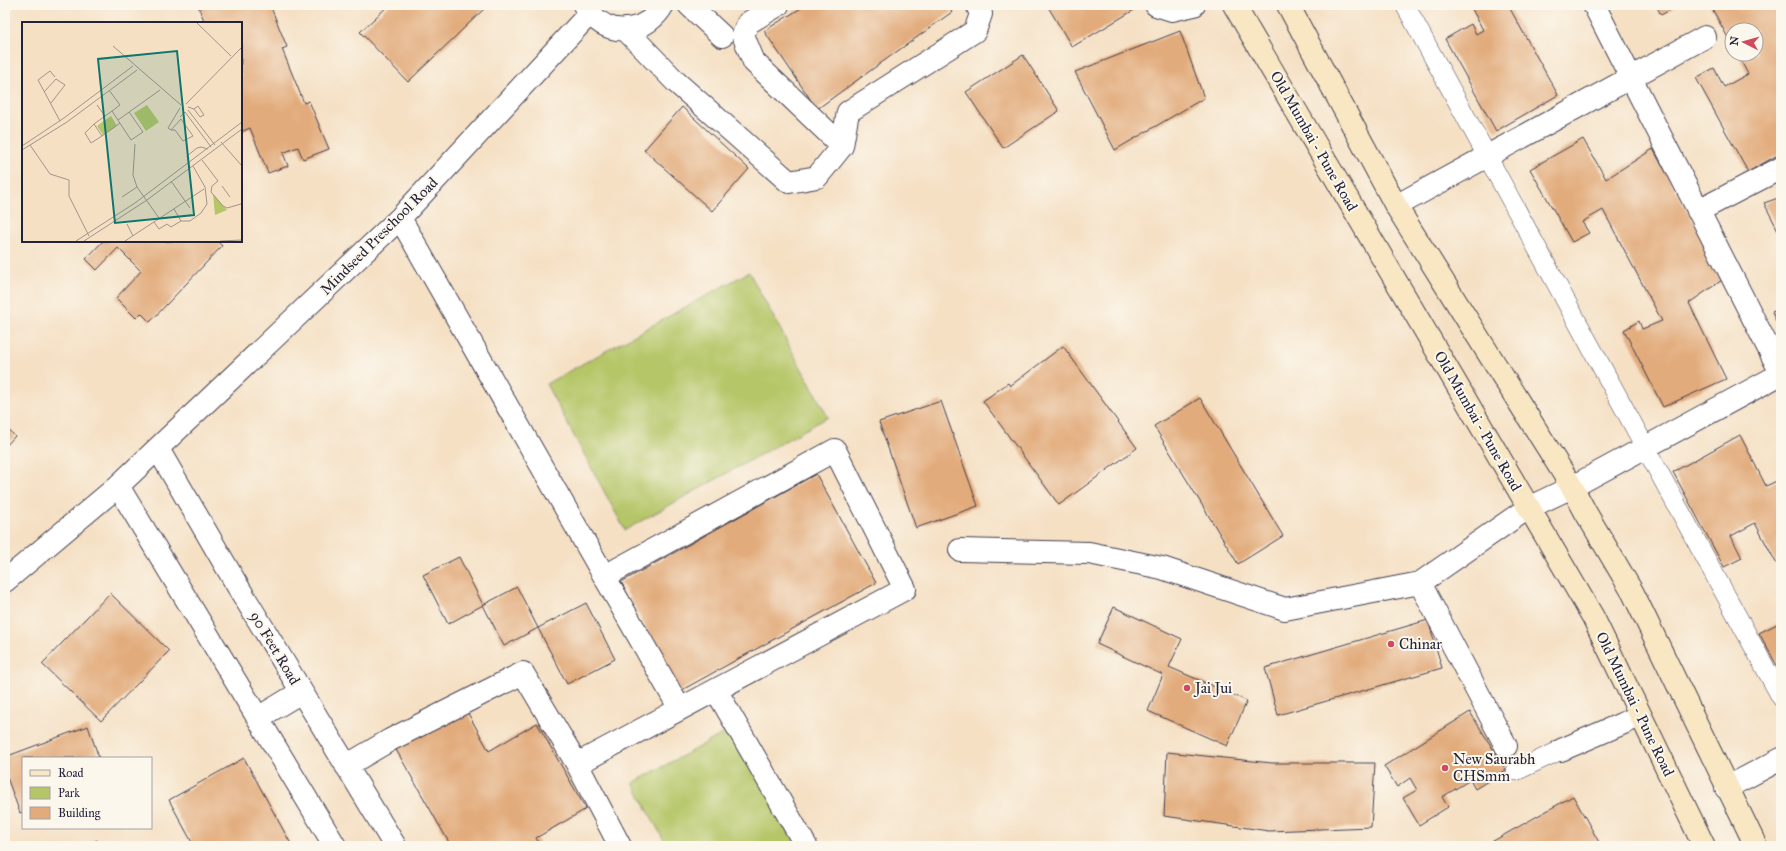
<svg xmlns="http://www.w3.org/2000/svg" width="1786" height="851" font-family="'IM FELL Great Primer',serif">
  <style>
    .green { fill: #b5c668; stroke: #6c7452 }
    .building { fill: #e2ab7b }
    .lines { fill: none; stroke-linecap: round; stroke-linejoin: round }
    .service-casing { stroke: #423e50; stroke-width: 20 }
    .minor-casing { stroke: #423e50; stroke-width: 24 }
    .secondary-casing { stroke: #423e50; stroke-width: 24 }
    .service { stroke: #fff; stroke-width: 19 }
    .minor { stroke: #fff; stroke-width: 22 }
    .secondary { stroke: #f9e7c3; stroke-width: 22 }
    .poi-dot { fill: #d1495b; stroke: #fbf7ec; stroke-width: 1.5 }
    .labels { text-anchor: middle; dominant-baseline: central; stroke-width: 4; stroke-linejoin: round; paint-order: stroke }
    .street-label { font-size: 15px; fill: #22223b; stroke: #fbf7ec }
    .poi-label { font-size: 15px; fill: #22223b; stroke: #fbf7ec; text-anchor: start }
    .inset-road { fill: none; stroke: #a1948d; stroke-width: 1 }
    .view { fill: #0f766e; fill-opacity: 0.15; stroke: #0f766e; stroke-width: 2 }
    .inset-edge { fill: none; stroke: #22223b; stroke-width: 2 }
  </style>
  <rect width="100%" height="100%" fill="#fbf7ec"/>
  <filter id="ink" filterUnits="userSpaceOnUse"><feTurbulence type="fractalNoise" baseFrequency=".025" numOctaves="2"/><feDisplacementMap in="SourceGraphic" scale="8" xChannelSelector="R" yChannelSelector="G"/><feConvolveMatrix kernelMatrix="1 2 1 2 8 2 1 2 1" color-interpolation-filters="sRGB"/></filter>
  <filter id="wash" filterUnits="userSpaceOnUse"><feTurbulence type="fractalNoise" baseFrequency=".012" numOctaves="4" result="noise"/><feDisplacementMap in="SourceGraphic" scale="16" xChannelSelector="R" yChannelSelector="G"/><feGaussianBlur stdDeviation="0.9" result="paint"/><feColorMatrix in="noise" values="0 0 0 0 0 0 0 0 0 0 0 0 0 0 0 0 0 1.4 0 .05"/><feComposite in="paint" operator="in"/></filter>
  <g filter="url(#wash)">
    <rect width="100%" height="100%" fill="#f5e0c4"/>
    <path class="green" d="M749 272 828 417 625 530 546 384Z
      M737 726 803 846H667L633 783Z"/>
    <g id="blocks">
      <path class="building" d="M207 5H270L287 47 282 49 304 103 309 101 329 149 303 159 298 147 283 153 288 166 268 173 250 128 241 132V23H205L199 8Z
        M389 5H482L485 8 408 82 360 32Z
        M806 5H948L952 12 817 109 764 31Z
        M1047 5H1131L1134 10 1072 47Z
        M1475 5H1508L1558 95 1496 131 1445 39 1471 24 1476 34 1483 30 1471 7Z
        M1656 5H1679L1661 15Z
        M1710 5H1781V153L1748 172 1696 78 1714 68 1724 87 1748 74 1737 54H1756V30H1732V45Z
        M1180 31 1204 98 1115 150 1075 72Z
        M1023 55 1059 111 1003 148 966 92Z
        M682 107 749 169 712 211 644 150Z
        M1583 139 1606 179 1653 149 1725 278 1689 303 1726 379 1663 407 1624 330 1639 321 1642 329 1662 321 1603 210 1582 222 1589 233 1572 242 1530 169Z
        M1781 197V236L1764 203Z
        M103 241H217L222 246 150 322 141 313 136 318 116 298 141 271 118 248 97 270 86 259Z
        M1781 308V332L1772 312Z
        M1063 346 1137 448 1059 505 983 401 1008 383 1010 386Z
        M1200 398 1283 536 1238 564 1154 426Z
        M941 401 978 506 916 528 879 422Z
        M5 427 15 436 5 447Z
        M1740 435 1766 486 1781 479V572L1755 523 1731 536 1742 558 1724 567 1673 472Z
        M816 474 876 583 680 691 621 582Z
        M459 557 483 605 448 624 423 575Z
        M517 587 538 628 504 646 483 605Z
        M110 593 169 651 101 721 42 664Z
        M586 603 615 659 567 684 538 628Z
        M1114 607 1182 639 1169 667 1247 701 1227 746 1148 711 1163 675 1097 644Z
        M1428 620 1442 668 1278 715 1265 668Z
        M1781 622V673L1759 633Z
        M464 706 489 751 537 723 586 809 536 838 541 846H451L394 746Z
        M1470 712 1506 770 1475 789 1470 780 1442 797 1448 807 1419 825 1403 798 1417 790 1410 778 1397 787 1384 766Z
        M88 726 99 758H23V812L20 813 5 772V757Z
        M1167 752 1272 763H1375L1371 827 1269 831 1164 816Z
        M244 758 292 846H194L169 800Z
        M1573 796 1600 844 1597 846H1490L1488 844Z
        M97 840 100 846H84Z"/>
    </g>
  </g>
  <g filter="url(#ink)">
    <use href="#blocks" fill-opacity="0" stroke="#423e50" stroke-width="1"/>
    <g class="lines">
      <defs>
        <path id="service" d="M1405 5 1781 697
          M1516 771 1561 750"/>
        <path id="minor" d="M584 5C586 10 590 13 594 17 615 39 649 30 663 5
          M689 5 722 36
          M778 5 748 23 743 35 754 62 842 146
          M1156 5 1172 10 1194 5
          M1594 5 1781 373
          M625 29 676 82 789 182 817 177 842 146 848 112 975 31 981 14 977 5
          M1396 206 1705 37
          M1698 211 1781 168
          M400 218 680 709
          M158 449 237 585 395 846
          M118 486 335 846
          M960 550 1089 553 1162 568 1285 609 1420 583 1528 508 1572 487 1781 374
          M605 576 835 450 905 589 577 764 620 846
          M5 581 118 486 400 218 590 13
          M1420 583 1506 746
          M716 690 806 846
          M258 718 301 692
          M1561 750 1640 716
          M346 766 390 740 523 673 577 764
          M1726 788 1781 759"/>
        <path id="secondary" d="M1234 5 1593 617 1704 846
          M1288 5 1396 206 1572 487 1586 513 1633 593 1756 846"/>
      </defs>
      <use href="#service" class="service-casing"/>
      <use href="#minor" class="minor-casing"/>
      <use href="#secondary" class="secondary-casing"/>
      <use href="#service" class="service"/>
      <use href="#minor" class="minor"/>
      <use href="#secondary" class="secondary"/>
    </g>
  </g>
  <g class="poi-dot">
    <circle cx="1391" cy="644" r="4"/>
    <circle cx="1187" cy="688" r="4"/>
    <circle cx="1445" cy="768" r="4"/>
  </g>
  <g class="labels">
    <g class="street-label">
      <text transform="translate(1314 141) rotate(60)">Old Mumbai - Pune Road</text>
      <text transform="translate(379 236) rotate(-45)">Mindseed Preschool Road</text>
      <text transform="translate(1478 421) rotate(60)">Old Mumbai - Pune Road</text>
      <text transform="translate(275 648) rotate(59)">90 Feet Road</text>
      <text transform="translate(1635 704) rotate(64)">Old Mumbai - Pune Road</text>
    </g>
    <g class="poi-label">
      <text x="1399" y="644">Chinar</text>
      <text x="1195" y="688">Jai Jui</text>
      <text x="1453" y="759">New Saurabh<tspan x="1453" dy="17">CHSmm</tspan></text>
    </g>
  </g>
  <g transform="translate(22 22)">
    <rect width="220" height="220" fill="#f5e0c4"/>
    <path d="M125 83 137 100 124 109 112 91ZM89 94 95 104 81 113 75 104ZM191 172 205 188 193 193Z" fill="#b5c668"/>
    <path class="inset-road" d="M175 1 209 34M91 24 159 83M33 55 28 49 16 58 38 99M87 68 98 83 90 89M22 70 34 57 43 63 29 81M164 82 220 25M75 83 83 94M166 85 172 87 178 95 182 93 176 84 172 87M166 88 193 123M158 95 163 90 189 125M96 98 138 68M72 102 80 114 69 121 63 111 72 102 90 89 109 118 121 110 107 90M149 108 159 97 171 114 161 119 153 108H149L146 106 158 86M80 114 98 101M199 120 220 144M113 122 111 153 115 165 137 196M8 123 28 152 47 158V174L67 214M0 124 42 96 111 44M0 128 45 100 115 48M180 138 196 159 190 164 189 170 201 184 205 186 219 182M167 142 165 134 175 126 179 125 186 127M149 159 168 186M200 164 208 175M100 175 115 165M152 187 159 199M132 200 137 207 145 202 149 205 159 199H168L179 191 185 182 183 165 171 144M105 202 111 214M54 219 113 181 220 100M62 219 125 178 220 107M103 219 182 167M198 219 220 218"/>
    <path class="view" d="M155 29 172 193 93 201 76 37Z"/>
    <rect width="220" height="220" class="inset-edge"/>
  </g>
  <rect width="1786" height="851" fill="none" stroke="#fbf7ec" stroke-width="20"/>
  <rect x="22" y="757" width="130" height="72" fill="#fbf7ec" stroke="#a4a2a5"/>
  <rect x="30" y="770" width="20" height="6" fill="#f9e7c3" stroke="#a4a2a5"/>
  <text x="58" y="777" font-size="12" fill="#22223b">Road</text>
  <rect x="30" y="787" width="20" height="12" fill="#b5c668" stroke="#a4a2a5"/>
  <text x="58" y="797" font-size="12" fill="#22223b">Park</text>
  <rect x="30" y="807" width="20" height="12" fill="#e2ab7b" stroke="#a4a2a5"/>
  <text x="58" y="817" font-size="12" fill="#22223b">Building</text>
  <g transform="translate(1744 42) rotate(276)"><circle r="19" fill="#fbf7ec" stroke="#a4a2a5"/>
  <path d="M0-3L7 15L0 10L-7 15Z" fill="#d1495b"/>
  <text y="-6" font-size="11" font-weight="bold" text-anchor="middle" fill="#22223b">N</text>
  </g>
</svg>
